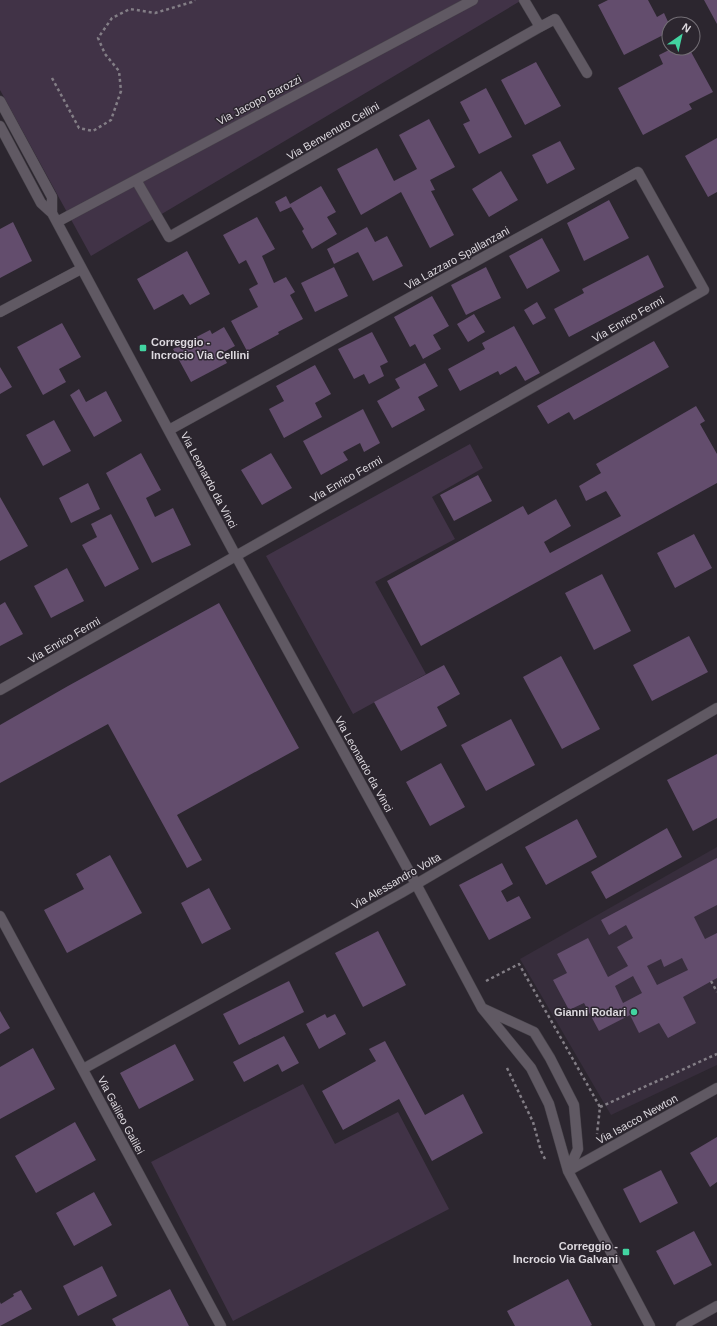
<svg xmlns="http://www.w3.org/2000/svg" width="717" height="1326" font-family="Helvetica,sans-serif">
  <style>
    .built { fill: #372d3c }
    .grass { fill: #413347 }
    .building { fill: #634d6d; fill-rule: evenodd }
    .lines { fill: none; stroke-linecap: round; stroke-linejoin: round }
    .minor-casing { stroke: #48444b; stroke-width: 11 }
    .path { stroke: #837e86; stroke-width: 2.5; stroke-dasharray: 3 3; stroke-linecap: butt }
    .minor { stroke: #605963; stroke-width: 10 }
    .poi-dot { fill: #42d4a1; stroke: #2c262f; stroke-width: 1.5 }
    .labels { text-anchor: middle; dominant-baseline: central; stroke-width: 3; stroke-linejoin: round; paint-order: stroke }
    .street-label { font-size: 11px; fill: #ddd9df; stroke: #2c262f }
    .poi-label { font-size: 11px; font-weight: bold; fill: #ddd9df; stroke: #2c262f; text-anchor: end }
  </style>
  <rect width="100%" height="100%" fill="#2c262f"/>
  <path class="built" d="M717 847V1065L611 1115 520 959Z"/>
  <path class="grass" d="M0 0H522L91 256 0 90Z
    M470 444 483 468 432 497 455 539 375 582 426 674 353 714 266 556Z
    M303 1084 335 1144 398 1112 449 1209 233 1321 151 1162Z"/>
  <path class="building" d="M608 0H648L657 17 664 13 669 24V32L624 55 598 5Z
    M704 0H717V24Z
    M673 48H679L682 54 690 50 713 92 689 104 692 109 643 135 618 88 663 64 659 55Z
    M536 62 561 106 525 125 501 80Z
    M486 88 512 137 479 154 463 124 470 121 460 102Z
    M429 119 455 167 430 180 435 190 431 191 454 235 430 248 401 192 361 215 337 169 377 148 394 181 417 169 399 135Z
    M717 138V192L708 197 685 156Z
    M560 141 575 169 547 184 532 155Z
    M501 171 518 200 489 217 472 189Z
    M321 186 336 212 327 217 337 234 312 249 302 231 304 229 291 207 280 212 275 202 286 196 290 204Z
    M609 200 629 238 584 261 567 223Z
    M257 217 275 249 262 256 274 283 286 277 295 292 290 295 303 319 278 332 279 334 247 351 231 321 258 307 249 289 258 284 246 260 239 264 223 235Z
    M13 222 32 261 0 278V229Z
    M367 227 375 242 387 236 403 266 373 281 358 252 334 264 327 249Z
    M542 238 560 271 527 289 509 256Z
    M187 251 210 294 190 305 183 294 154 310 137 279Z
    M648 255 664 287 569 337 554 309 584 293 582 289Z
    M334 267 348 296 315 312 301 283Z
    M486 267 501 298 466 315 451 285Z
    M432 296 449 326 433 335 441 349 423 359 415 344 410 347 394 317Z
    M537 302 546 318 533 325 524 310Z
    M474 314 485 332 468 342 457 324Z
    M62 323 81 357 59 369 66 382 43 395 17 347Z
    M514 326 540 373 525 381 516 366 500 375 498 371 460 391 448 369 485 349 482 343Z
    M224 327 235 346 222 353 227 363 191 382 173 349 210 330 212 334Z
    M372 332 388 362 380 366 384 376 369 384 364 374 354 379 338 349Z
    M654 341 669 367 574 420 569 412 548 424 537 406Z
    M425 363 438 386 418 397 425 410 392 428 377 401 400 388 395 379Z
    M315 365 331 394 315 403 322 417 284 438 269 409 284 401 276 386Z
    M0 367 12 387 0 394Z
    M79 389 86 402 106 391 122 421 94 437 70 395Z
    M696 406 705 421 700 424 717 454V483L421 646 387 581 523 506 528 515 556 499 571 526 544 542 550 553 621 516 606 491 586 501 579 486 601 473 596 464Z
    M363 409 380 443 364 452 360 443 343 452 348 460 321 475 303 441Z
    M54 420 71 451 43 466 26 435Z
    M141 453 161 490 146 498 155 517 173 508 191 545 152 563 131 521 106 473Z
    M271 453 292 488 262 505 241 470Z
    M478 475 492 501 454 521 440 495Z
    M88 483 100 509 71 523 59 498Z
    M0 497 28 546 0 561Z
    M111 514 139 569 105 587 82 545 97 537 91 524Z
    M694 534 712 568 675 588 657 553Z
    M67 568 84 601 51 618 34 586Z
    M602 574 631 631 594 650 565 593Z
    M5 602 23 634 0 646V605Z
    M219 603 299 748 177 815 202 860 187 868 108 724 0 783V725L68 686Z
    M689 636 708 672 652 701 633 665Z
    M561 656 600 729 562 749 523 677Z
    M444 665 460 694 437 707 447 726 401 751 374 702Z
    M511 719 535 765 486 791 461 745Z
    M717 754V818L693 831 667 780Z
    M441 763 465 807 430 826 406 782Z
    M577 819 597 857 546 885 525 847Z
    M667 828 682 857 606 899 591 872Z
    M110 855 142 913 67 953 44 910 84 889 76 874Z
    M717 858V905L694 917 705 939 717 933V978L683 997 696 1023 668 1038 659 1023 639 1033 630 1015 599 1031 584 1003 569 1010 553 980 567 973 557 954 588 938 608 977 628 966 617 947 633 938 626 925 609 935 601 920ZM682 958 688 970 657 985 647 966 661 959 664 967ZM633 976 642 993 623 1003 615 986Z
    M502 863 513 884 501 891 507 902 519 896 531 918 489 940 459 885Z
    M209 888 231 929 202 944 181 903Z
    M378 931 406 985 363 1007 335 953Z
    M289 981 304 1012 239 1045 223 1014Z
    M0 1011 10 1028 0 1034Z
    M325 1014 327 1018 335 1014 346 1034 319 1049 306 1024Z
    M284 1036 299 1063 282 1072 278 1064 244 1082 233 1062Z
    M385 1041 425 1115 463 1094 483 1133 432 1161 399 1099 343 1130 322 1091 376 1061 369 1049Z
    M175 1044 194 1080 139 1109 120 1073Z
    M33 1048 55 1089 0 1119V1067Z
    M75 1122 96 1160 36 1193 15 1156Z
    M717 1137V1182L710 1187 690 1153Z
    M661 1170 678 1203 640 1223 623 1189Z
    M94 1192 112 1225 74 1246 56 1213Z
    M694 1231 712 1265 674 1285 656 1251Z
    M102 1266 117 1296 78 1316 63 1286Z
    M568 1279 592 1325 590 1326H515L507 1311Z
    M170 1289 189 1326H116L112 1319Z
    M21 1290 32 1309 0 1326V1302L1 1304 14 1296 13 1294Z"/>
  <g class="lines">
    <defs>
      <path id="minor" d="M540 27 555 19 587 73
        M0 101 52 197V213
        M0 126 41 203 52 213 236 556 416 884 482 1008 531 1068 549 1104 568 1171 650 1326
        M136 180 169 237 540 27 524 0
        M57 222 473 0
        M0 312 81 269
        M0 690 704 290 638 172 169 430
        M0 916 221 1326
        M484 1009 534 1032 550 1058 574 1105 578 1149 568 1171
        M83 1069 401 893 717 708
        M568 1171 717 1088
        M681 1326 717 1306"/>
    </defs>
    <use href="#minor" class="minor-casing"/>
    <path class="path" d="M52 78 79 128 93 131 111 120 121 91 119 71 105 54 98 38 112 18 130 9 155 13 192 2 195 0
      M486 981 519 964 600 1107 597 1134
      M711 981 717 992
      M507 1068 533 1122 541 1151 545 1159
      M600 1107 717 1054"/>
    <use href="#minor" class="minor"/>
  </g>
  <g class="poi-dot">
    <rect x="139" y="344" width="8" height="8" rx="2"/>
    <circle cx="634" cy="1012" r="4"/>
    <rect x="622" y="1248" width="8" height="8" rx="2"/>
  </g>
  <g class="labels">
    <g class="street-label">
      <text transform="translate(259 100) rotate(-28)">Via Jacopo Barozzi</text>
      <text transform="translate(333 131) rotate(-30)">Via Benvenuto Cellini</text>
      <text transform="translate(457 258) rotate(-29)">Via Lazzaro Spallanzani</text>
      <text transform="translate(628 319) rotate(-30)">Via Enrico Fermi</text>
      <text transform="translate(346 479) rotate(-30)">Via Enrico Fermi</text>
      <text transform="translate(209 480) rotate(62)">Via Leonardo da Vinci</text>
      <text transform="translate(64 640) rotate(-30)">Via Enrico Fermi</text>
      <text transform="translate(364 764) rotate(61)">Via Leonardo da Vinci</text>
      <text transform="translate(396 881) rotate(-30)">Via Alessandro Volta</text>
      <text transform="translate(121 1115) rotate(62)">Via Galileo Galilei</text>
      <text transform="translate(637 1119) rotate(-29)">Via Isacco Newton</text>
    </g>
    <g class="poi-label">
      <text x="151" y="342" text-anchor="start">Correggio -<tspan x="151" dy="13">Incrocio Via Cellini</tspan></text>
      <text x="626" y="1012">Gianni Rodari</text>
      <text x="618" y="1246">Correggio -<tspan x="618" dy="13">Incrocio Via Galvani</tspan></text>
    </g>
  </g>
  <g transform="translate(681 36) rotate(34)"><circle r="19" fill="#2c262f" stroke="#736e75"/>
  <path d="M0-3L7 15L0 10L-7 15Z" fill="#42d4a1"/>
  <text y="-6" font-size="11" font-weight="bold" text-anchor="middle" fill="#ddd9df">N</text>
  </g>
</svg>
